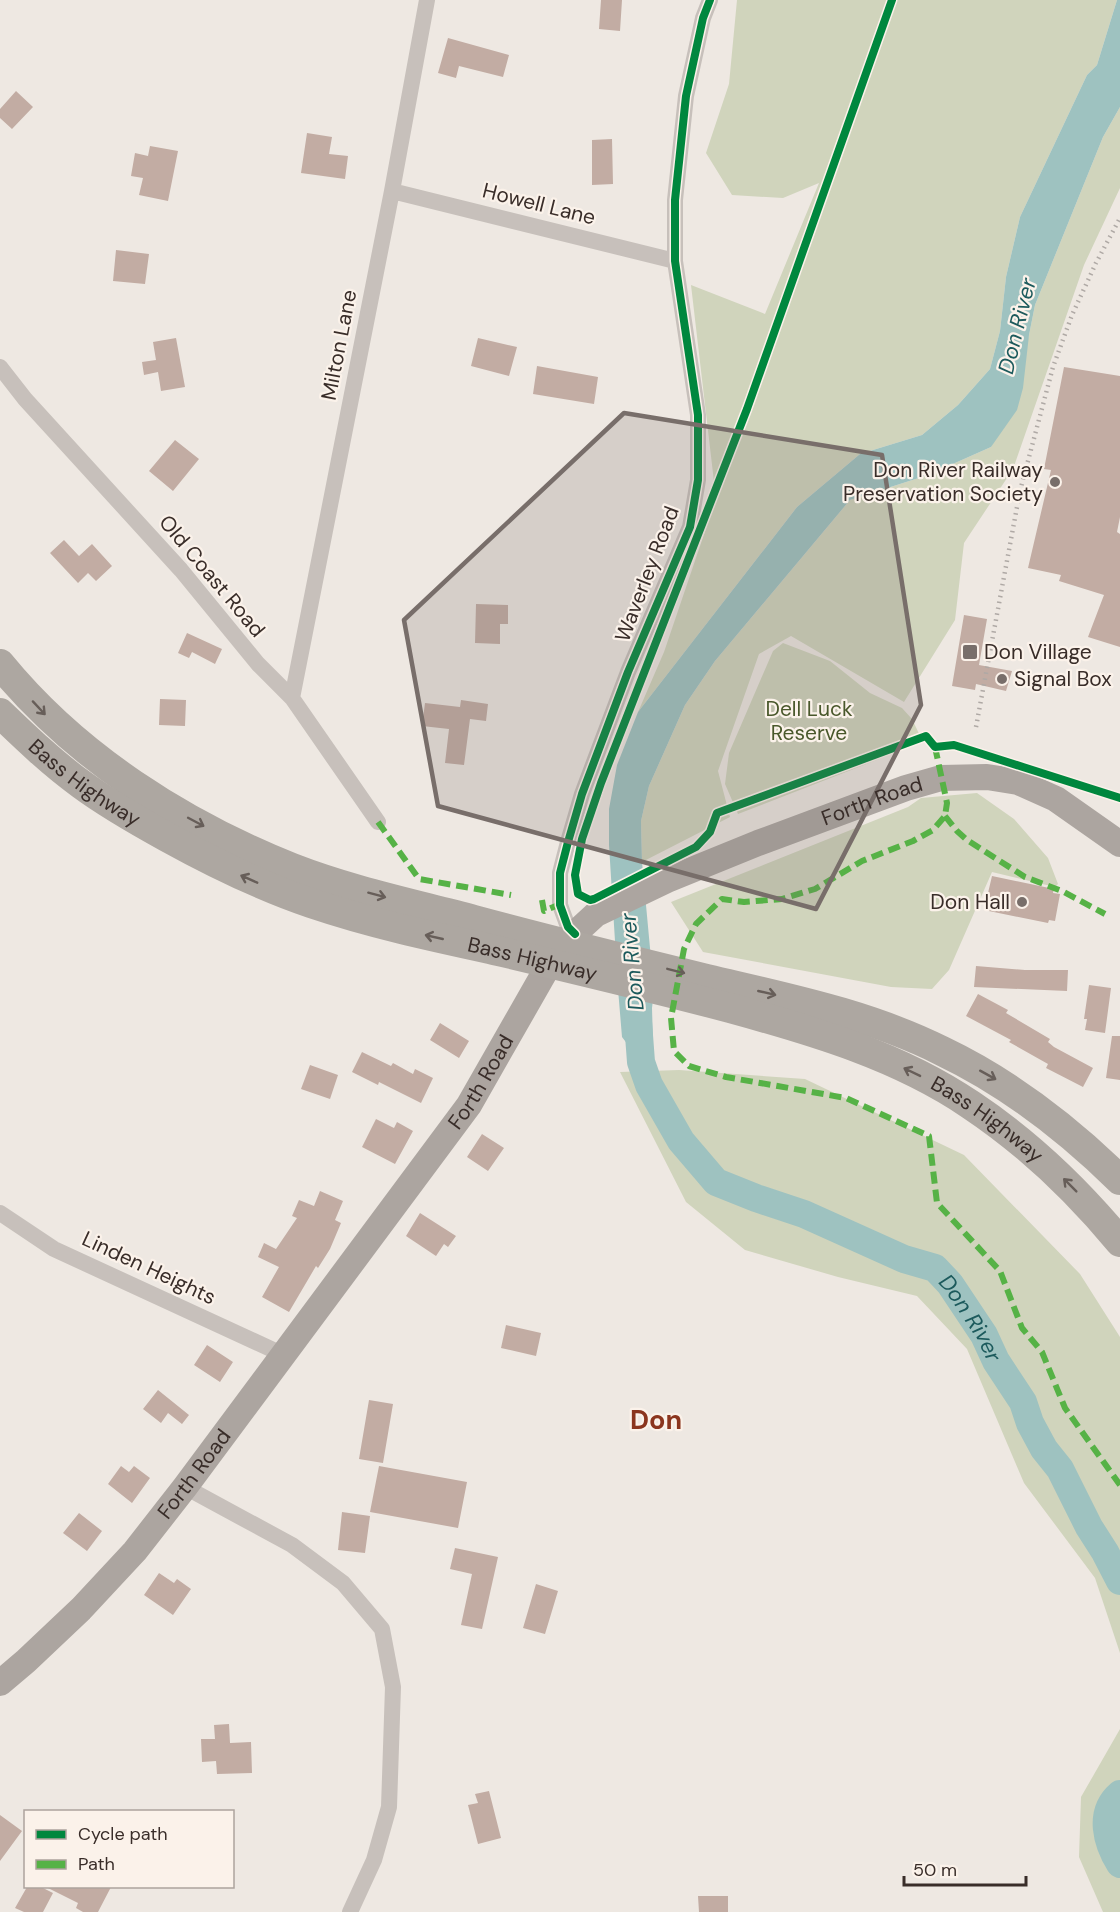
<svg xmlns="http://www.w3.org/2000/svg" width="1120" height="1912" font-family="'DM Sans',sans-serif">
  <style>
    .green { fill: #d0d4bc }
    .water { fill: #9ec2c0 }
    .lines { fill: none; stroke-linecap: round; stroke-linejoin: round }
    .river { stroke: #9ec2c0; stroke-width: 28 }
    .building { fill: #c2aca3 }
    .minor { stroke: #c7c0bb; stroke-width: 16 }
    .primary { stroke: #aca5a0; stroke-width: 26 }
    .motorway { stroke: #ada7a1; stroke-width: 30 }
    .rail { stroke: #afa9a5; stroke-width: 4.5; stroke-dasharray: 1.5 4.5; stroke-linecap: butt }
    .quiet { stroke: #56b246; stroke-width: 6; stroke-dasharray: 12 6; stroke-linecap: butt }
    .cycleway-casing { stroke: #fbf2ea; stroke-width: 11 }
    .cycleway { stroke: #00873e; stroke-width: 8 }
    .oneway { stroke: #675e59 }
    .marked { fill: #786e6a; fill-opacity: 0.2; stroke: #786e6a; stroke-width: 4.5; stroke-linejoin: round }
    .poi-dot { fill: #786e6a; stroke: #fbf2ea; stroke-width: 2 }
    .labels { text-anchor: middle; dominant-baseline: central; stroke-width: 4.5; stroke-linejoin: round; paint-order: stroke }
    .street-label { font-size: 21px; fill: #392d29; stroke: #fbf2ea }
    .poi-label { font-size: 21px; fill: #392d29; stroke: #fbf2ea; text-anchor: end }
    .park-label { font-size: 21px; fill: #49582b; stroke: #fbf2ea }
    .water-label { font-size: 22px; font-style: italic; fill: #1c5a5c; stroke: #fbf2ea }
    .district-label { font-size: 27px; font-weight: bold; fill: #8b351e; stroke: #fbf2ea }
  </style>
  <rect width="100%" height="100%" fill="#eee8e2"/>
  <path class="green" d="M737 0H1117L1097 65 1087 75 1020 217 1006 277 1000 331 990 369 958 405 922 435 860 454 797 507 638 712 664 652 716 499 691 285 765 314 819 183 783 198 732 195 706 153 729 84Z
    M1120 107V188L1084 265 1013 469 964 543 955 620 904 702 791 636 759 654 718 771 730 817 642 862 641 821 649 786 685 705 715 661 850 500 928 475 991 447 1029 335 1035 305 1103 137Z
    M783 643 830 661 870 693 902 708 912 719 923 742 738 814 725 784 729 753 773 651Z
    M977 793 1014 819 1048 858 1058 884 1055 887 992 872 949 970 932 989 891 987 703 952 671 902 908 807 921 798Z
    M679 1070 805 1079 964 1155 1080 1274 1120 1337V1653L1095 1578 1024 1483 967 1349 917 1296 838 1277 745 1250 686 1202 620 1072Z
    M1120 1729V1912H1103L1079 1857 1081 1797Z"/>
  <path class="water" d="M1117 0H1120V107L1103 137 1035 305 1029 335 1023 388 1017 410 991 447 928 475 850 500 715 661 685 705 649 786 641 821 642 862 654 991 652 1008 653 1042 641 1062 622 1037 618 989 609 845V809L617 765 638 712 797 507 860 454 922 435 958 405 990 369 1000 331 1006 277 1020 217 1087 75 1097 65Z"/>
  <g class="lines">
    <g class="river">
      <path id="s1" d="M638 1022 641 1062 649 1085 681 1141 716 1182 756 1198 804 1214 904 1259 935 1268 950 1284 984 1335 996 1361 1023 1402 1030 1423 1044 1449 1060 1469 1089 1527 1105 1552 1120 1581"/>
      <path d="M1120 1794C1098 1813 1107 1843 1120 1864"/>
    </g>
  </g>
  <path class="building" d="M601 0H622L620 31 599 29Z
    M448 38 509 55 503 77 459 66 456 78 438 73Z
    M16 91 33 107 12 129 0 118V109Z
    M307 133 332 137 329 154 348 156 345 179 301 173Z
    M612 139 613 184 592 185V140Z
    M150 146 178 151 168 201 139 195 143 178 131 176 135 153 148 156Z
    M116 250 149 254 145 284 113 281Z
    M176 338 185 387 161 391 158 372 144 375 142 362 156 360 153 342Z
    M478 338 517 347 509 376 471 366Z
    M537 366 598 377 594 404 533 394Z
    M1064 367 1120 376V517L1117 532 1120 534V647L1088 637 1104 595 1059 581 1061 575 1028 568 1051 470 1044 469Z
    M175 440 199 459 173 491 149 471Z
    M64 540 79 556 92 544 112 566 96 581 88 573 78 583 50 553Z
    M476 604 508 605V624H500V644L475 643Z
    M964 615 987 619 979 665 1012 671 1006 691 976 684 975 690 952 686Z
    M187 633 222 649 215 664 192 652 189 658 178 653Z
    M160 699 186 700 185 726 159 725Z
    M461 700 488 704 486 721 470 719 464 765 445 763 449 729 422 726 425 703 460 707Z
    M992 876 1054 889 1053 893 1060 894 1055 921 1049 920 1048 923 984 910Z
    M976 966 1025 970H1068L1067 991 974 987Z
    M1089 985 1111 988 1105 1033 1085 1030 1087 1019H1084Z
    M978 994 1008 1010 1006 1013 1050 1039 1048 1042 1054 1047 1093 1068 1083 1087 1046 1068 1048 1064 1009 1042 1011 1040 966 1016Z
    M440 1023 469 1041 459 1058 430 1040Z
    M1112 1036H1120V1080L1106 1078Z
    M362 1052 391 1066 393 1063 413 1074 415 1069 433 1078 421 1103 379 1082 378 1085 352 1072Z
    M310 1065 338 1075 330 1099 301 1089Z
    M376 1119 394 1128 397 1122 413 1131 395 1164 362 1147Z
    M482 1134 504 1148 488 1171 467 1157Z
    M320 1191 343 1201 335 1220 341 1223 330 1249 318 1268 316 1266 289 1312 262 1297 279 1267 258 1257 264 1243 276 1249 297 1218 292 1216 299 1200 314 1206Z
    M420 1213 456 1236 448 1247 444 1244 436 1256 406 1236Z
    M506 1325 541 1333 536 1356 501 1348Z
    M207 1345 233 1362 220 1382 194 1365Z
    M158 1390 189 1415 182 1424 168 1413 161 1423 143 1409Z
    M369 1400 393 1404 383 1463 359 1459Z
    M121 1466 129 1472 134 1466 150 1478 132 1503 108 1484Z
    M379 1466 467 1482 458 1528 370 1512Z
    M342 1512 370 1516 365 1553 338 1550Z
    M79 1513 102 1531 87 1551 63 1533Z
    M455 1548 498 1557 482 1629 461 1625 472 1574 450 1569Z
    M159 1573 174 1583 177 1579 191 1589 173 1615 144 1595Z
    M536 1584 558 1591 545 1634 523 1628Z
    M229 1724 230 1743 251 1742 252 1773 217 1774 216 1761 202 1762 201 1739H215L214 1725Z
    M489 1791 501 1838 478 1844 468 1805 478 1803 475 1794Z
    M0 1815 22 1831 0 1861Z
    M27 1887H41L53 1893 43 1912H24L15 1908Z
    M46 1887H111L98 1912H83L76 1908 78 1903Z
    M698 1896H728V1912H699Z"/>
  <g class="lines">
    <path class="minor" d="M392 191 675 261
      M0 367 25 399 181 570 258 664 292 698 378 822
      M292 698 392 191 427 0
      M575 934 568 927 560 905V873L568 842 582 794 628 672 690 527 698 480V415L675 261V200L686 96 703 18 710 0
      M0 1213 54 1249 284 1355
      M185 1487 292 1545 343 1583 382 1629 393 1687 389 1807 374 1860 350 1912"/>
    <path class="primary" id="s2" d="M0 1683 26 1661 81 1609 135 1551 185 1487 469 1105 558 949 596 914 667 880 758 843 906 788 941 778 987 777 1018 782 1056 799 1120 844"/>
    <g class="motorway">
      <path d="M0 664C76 757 182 824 292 868 351 891 414 904 474 920 552 941 629 960 707 979 787 998 868 1014 942 1051 1009 1083 1067 1128 1120 1180"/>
      <path id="s3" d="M0 713C26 738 52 763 81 784 108 804 138 821 167 837 214 863 261 886 311 903 370 923 430 936 490 949 570 968 651 987 730 1008 814 1031 899 1056 971 1105 1028 1143 1076 1189 1120 1242"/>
    </g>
    <path class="rail" d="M976 727 1020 491 1053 367 1072 315 1096 263 1120 218"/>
    <path class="quiet" d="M935 747 947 803 945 816 933 830 913 841 862 861 815 889 782 899 744 902 722 899 696 924 684 949 671 1018 674 1051 689 1066 726 1077 846 1098 929 1136 937 1203 1000 1271 1022 1328 1042 1352 1065 1408 1120 1485
      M945 816 957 831 967 840 1025 877 1062 891 1105 914
      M378 822 419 879 511 895
      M542 900 544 911 563 903"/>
    <defs>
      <path id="cycleway" d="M892 0 747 409 601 783 582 839 575 875 578 894 590 900 594 899 696 847 710 832 717 813 926 736 935 747 954 745 1120 798
        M575 934 568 927 560 905V873L568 842 582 794 628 672 690 527 698 480V415L675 261V200L686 96 703 18 710 0"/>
    </defs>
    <use href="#cycleway" class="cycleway-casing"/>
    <use href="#cycleway" class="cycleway"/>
  </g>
  <defs><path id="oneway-shaft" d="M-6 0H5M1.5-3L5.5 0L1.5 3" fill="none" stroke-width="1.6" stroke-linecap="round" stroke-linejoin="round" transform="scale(1.5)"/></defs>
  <g class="oneway">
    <use href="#oneway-shaft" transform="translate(39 708) rotate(47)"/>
    <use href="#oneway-shaft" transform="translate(196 822) rotate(28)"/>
    <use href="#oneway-shaft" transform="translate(249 879) rotate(-156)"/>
    <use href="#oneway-shaft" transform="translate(377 895) rotate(15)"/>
    <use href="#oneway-shaft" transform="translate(434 937) rotate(-167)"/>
    <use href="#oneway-shaft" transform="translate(676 971) rotate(14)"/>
    <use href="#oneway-shaft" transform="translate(767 993) rotate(13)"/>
    <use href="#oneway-shaft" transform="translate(912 1072) rotate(-154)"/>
    <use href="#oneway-shaft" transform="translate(988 1075) rotate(29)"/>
    <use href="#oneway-shaft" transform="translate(1070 1185) rotate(-135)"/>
  </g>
  <path class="marked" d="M624 413 882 455 921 705 816 909 438 806 404 620Z"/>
  <g class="poi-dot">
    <circle cx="1055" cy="482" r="6"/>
    <rect x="962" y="644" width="16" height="16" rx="3"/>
    <circle cx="1002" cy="679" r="6"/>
    <circle cx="1022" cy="902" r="6"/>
  </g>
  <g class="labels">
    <g class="street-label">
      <text transform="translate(539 204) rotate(14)">Howell Lane</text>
      <text transform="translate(339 345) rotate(-79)">Milton Lane</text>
      <text transform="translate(647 574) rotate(-69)">Waverley Road</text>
      <text transform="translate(212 576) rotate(50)">Old Coast Road</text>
      <text stroke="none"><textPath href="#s3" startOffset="110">Bass Highway</textPath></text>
      <text stroke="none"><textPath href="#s2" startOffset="1276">Forth Road</textPath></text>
      <text stroke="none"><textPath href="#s3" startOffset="596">Bass Highway</textPath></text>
      <text stroke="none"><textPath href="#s2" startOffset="772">Forth Road</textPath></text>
      <text stroke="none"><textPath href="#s3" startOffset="1082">Bass Highway</textPath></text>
      <text transform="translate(149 1268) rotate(25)">Linden Heights</text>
      <text stroke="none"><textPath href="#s2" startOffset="286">Forth Road</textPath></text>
    </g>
    <g class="poi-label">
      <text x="1043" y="470">Don River Railway<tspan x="1043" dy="24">Preservation Society</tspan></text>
      <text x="984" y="652" text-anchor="start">Don Village</text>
      <text x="1014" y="679" text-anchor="start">Signal Box</text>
      <text x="1010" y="902">Don Hall</text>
    </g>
    <g class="park-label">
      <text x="809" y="709">Dell Luck<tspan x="809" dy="24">Reserve</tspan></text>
    </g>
    <g class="water-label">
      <text transform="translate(1017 326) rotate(-76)">Don River</text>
      <text transform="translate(632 962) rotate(-95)">Don River</text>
      <text stroke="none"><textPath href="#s1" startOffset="480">Don River</textPath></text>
    </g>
    <g class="district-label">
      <text x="656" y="1419">Don</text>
    </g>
  </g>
  <rect x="24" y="1810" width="210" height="78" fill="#fbf2ea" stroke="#ada39d" stroke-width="1.5"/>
  <rect x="36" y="1830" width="30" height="9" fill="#00873e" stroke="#ada39d" stroke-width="1.5"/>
  <text x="78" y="1840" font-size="18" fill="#392d29">Cycle path</text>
  <rect x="36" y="1860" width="30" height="9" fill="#56b246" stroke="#ada39d" stroke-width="1.5"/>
  <text x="78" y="1870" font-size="18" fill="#392d29">Path</text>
  <path d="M904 1876v9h122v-9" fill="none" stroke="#392d29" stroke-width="3"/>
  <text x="913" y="1876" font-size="18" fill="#392d29" stroke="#fbf2ea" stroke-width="4.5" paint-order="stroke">50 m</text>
</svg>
